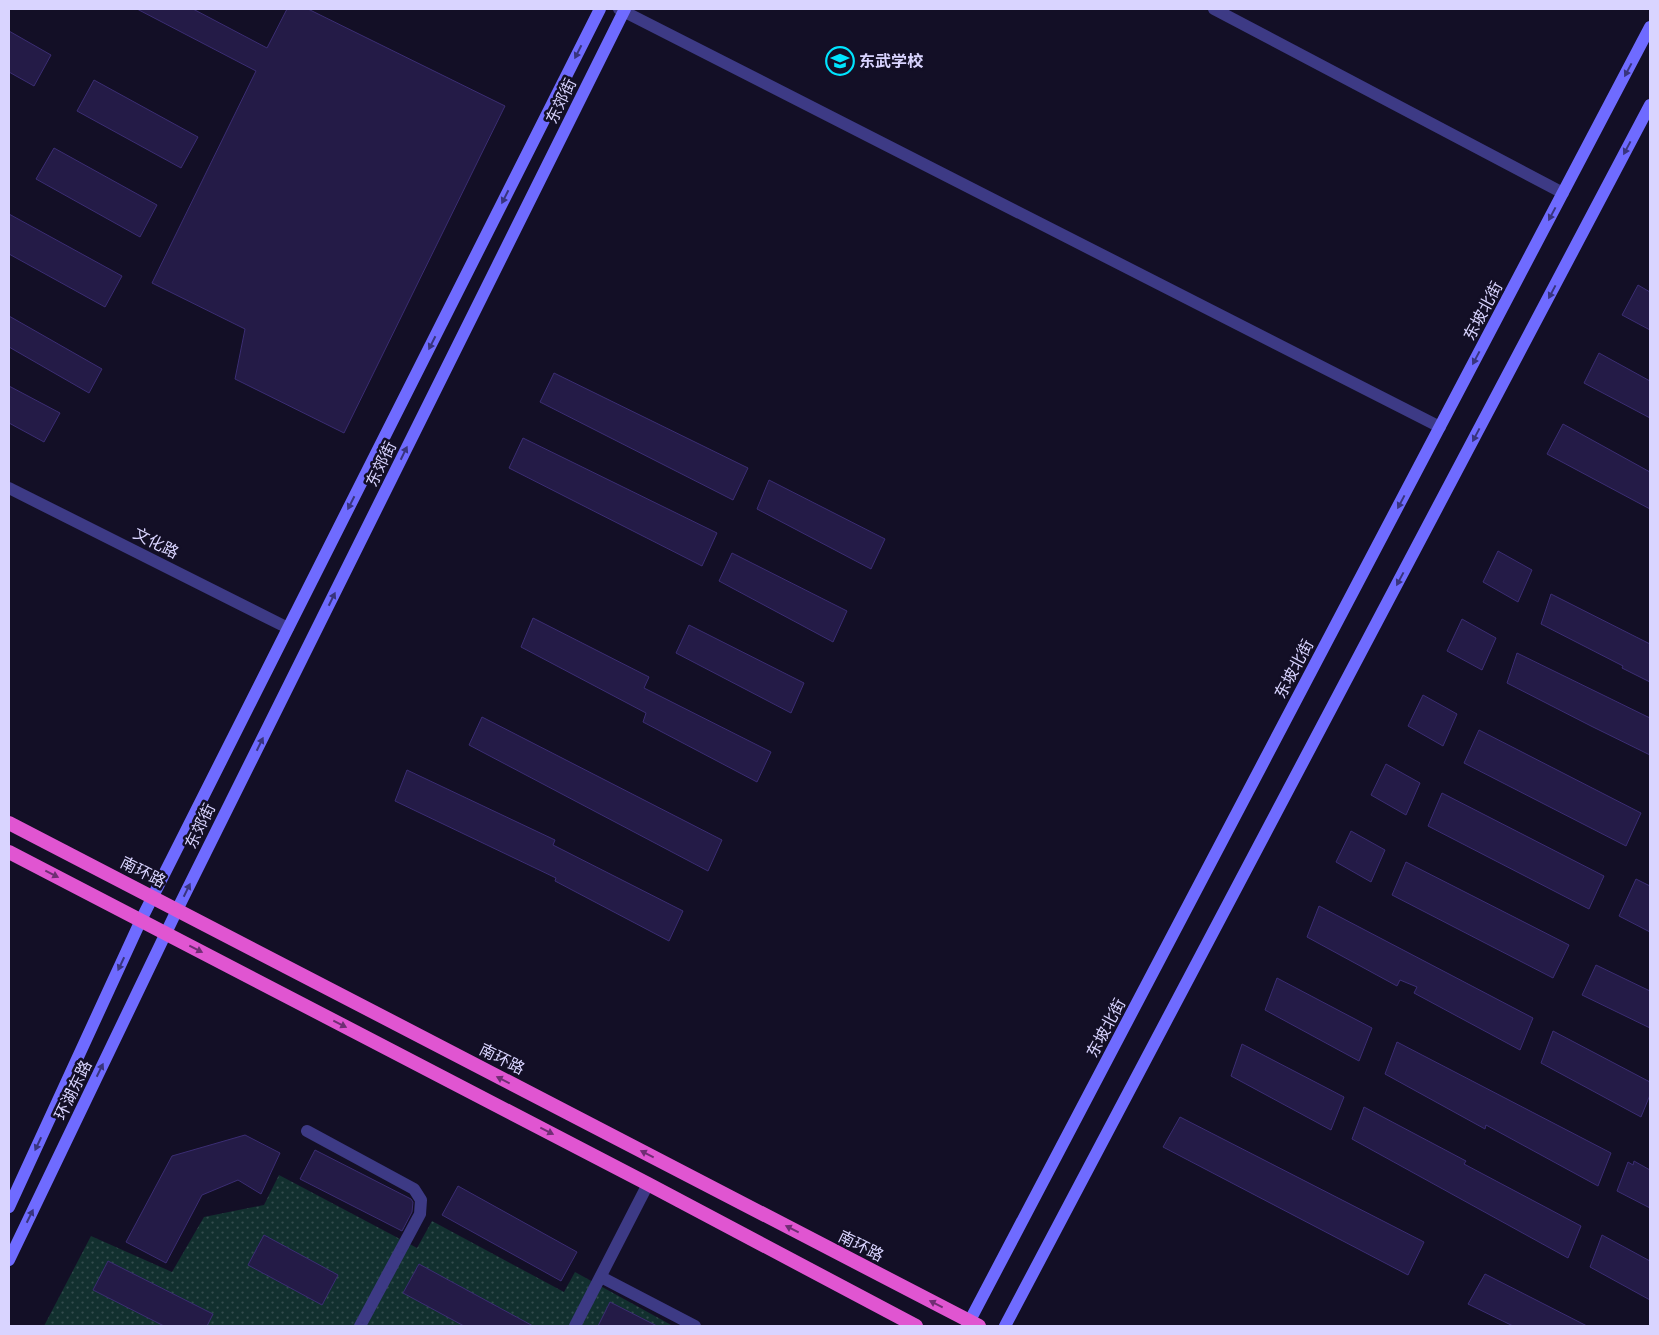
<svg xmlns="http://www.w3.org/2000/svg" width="1659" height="1335" font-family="Raleway,'Noto Sans SC',sans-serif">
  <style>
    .garden { fill: url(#garden-dots) }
    .building { fill: #241b47; stroke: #3b2d73 }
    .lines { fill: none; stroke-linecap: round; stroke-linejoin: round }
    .minor { stroke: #3d3a85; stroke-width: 12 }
    .tertiary { stroke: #3d3a85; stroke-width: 12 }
    .secondary { stroke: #6f6bff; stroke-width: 12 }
    .trunk { stroke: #e055d1; stroke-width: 14 }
    .oneway { fill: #38347d }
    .oneway2 { fill: #6f2e73 }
    .labels { text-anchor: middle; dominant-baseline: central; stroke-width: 5; stroke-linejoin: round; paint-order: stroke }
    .poi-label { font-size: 16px; font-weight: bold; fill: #d9d4ff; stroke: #130f26; text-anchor: start }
    .street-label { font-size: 16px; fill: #d9d4ff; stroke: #130f26 }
  </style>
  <defs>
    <pattern id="garden-dots" width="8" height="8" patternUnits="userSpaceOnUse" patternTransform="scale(1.25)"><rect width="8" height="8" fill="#12302f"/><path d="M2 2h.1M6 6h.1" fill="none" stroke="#344d4e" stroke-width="1.8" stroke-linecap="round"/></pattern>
  </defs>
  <rect width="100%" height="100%" fill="#130f26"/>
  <path class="garden" d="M279 1175 417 1248 432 1221 564 1292 575 1272 673 1326H44L91 1236 172 1272 204 1217 264 1205Z"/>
  <path class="building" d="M137 9H193L267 48 287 9H308L505 106 344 433 235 379 245 329 152 283 256 71Z
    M9 31 51 55 34 86 9 72Z
    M94 80 198 137 181 168 77 111Z
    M54 148 157 205 140 237 36 179Z
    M9 214 122 276 105 307 9 254Z
    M1638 285 1650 292V330L1622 315Z
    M9 316 102 369 89 393 9 347Z
    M1599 353 1650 381V418L1584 383Z
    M554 373 748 468 733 500 540 402Z
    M9 386 60 413 44 442 9 423Z
    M1563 424 1650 472V509L1547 454Z
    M523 438 717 533 702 566 509 468Z
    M769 480 885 539 871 569 757 509Z
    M1498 551 1532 570 1518 602 1483 582Z
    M732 553 847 611 833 642 719 581Z
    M1551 594 1650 644V682L1622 668 1623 666 1541 624Z
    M533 618 649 677 644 688 771 752 757 782 643 722 646 713 521 647Z
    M1462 619 1496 638 1482 670 1447 651Z
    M689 625 804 683 791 713 676 653Z
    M1517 653 1650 718V755L1591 726 1507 683Z
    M1423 695 1457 714 1443 746 1408 726Z
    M482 717 722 840 708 871 469 745Z
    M1479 730 1641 813 1626 846 1464 763Z
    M1386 764 1420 783 1406 815 1371 795Z
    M407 770 555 840 553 845 683 911 669 941 555 881 556 878 395 801Z
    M1442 793 1604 876 1589 909 1428 826Z
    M1351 831 1385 850 1371 882 1336 862Z
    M1406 862 1569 945 1553 978 1392 895Z
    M1636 879 1650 886V932L1619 916Z
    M1319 906 1533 1018 1520 1050 1414 993 1417 987 1400 980 1397 986 1307 937Z
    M1596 965 1650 991V1028L1582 995Z
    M1277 978 1372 1028 1359 1061 1265 1010Z
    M1553 1031 1650 1082V1095L1641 1117 1541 1063Z
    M1397 1042 1611 1153 1598 1186 1486 1125 1485 1129 1385 1074Z
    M1242 1044 1344 1097 1331 1130 1231 1076Z
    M1364 1107 1466 1161 1464 1164 1581 1226 1568 1258 1352 1139Z
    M1180 1117 1424 1242 1408 1275 1163 1147Z
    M245 1135 280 1153 261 1194 238 1180 202 1195 166 1263 126 1242 172 1156Z
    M315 1150 411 1199 413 1202 412 1212 402 1231 300 1179Z
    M1634 1161 1650 1170V1208L1617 1191 1628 1162 1633 1165Z
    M458 1186 577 1252 561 1281 442 1215Z
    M264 1235 338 1275 322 1305 248 1265Z
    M1602 1235 1650 1261V1300L1590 1267Z
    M108 1261 213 1314 207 1326H164L93 1290Z
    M419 1264 533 1326H464L403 1293Z
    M1485 1274 1587 1326H1513L1468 1304Z
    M610 1302 657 1326H598Z"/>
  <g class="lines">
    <path class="minor" d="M619 9 1440 427
      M1214 9 1563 193
      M307 1131 414 1189 421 1200 420 1214 360 1326
      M601 1277 695 1326
      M575 1326 648 1184"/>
    <path class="tertiary" d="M9 488 288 628"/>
    <path class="secondary" d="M9 1207 141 920 600 9
      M9 1260 177 910 625 9
      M967 1326 1650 27
      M1005 1326 1650 105"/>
    <path class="trunk" d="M9 823 979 1326
      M9 852 648 1184 916 1326"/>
  </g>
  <defs><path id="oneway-solid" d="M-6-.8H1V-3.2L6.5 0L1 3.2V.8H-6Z" transform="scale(1.25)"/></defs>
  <g class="oneway">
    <use href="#oneway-solid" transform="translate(578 52) rotate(117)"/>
    <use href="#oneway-solid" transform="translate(1628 70) rotate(118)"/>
    <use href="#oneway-solid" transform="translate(1627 148) rotate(118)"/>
    <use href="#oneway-solid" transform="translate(505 197) rotate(117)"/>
    <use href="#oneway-solid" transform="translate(1552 214) rotate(118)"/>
    <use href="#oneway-solid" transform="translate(1552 292) rotate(118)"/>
    <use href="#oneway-solid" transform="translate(432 343) rotate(117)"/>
    <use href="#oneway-solid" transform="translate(1476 358) rotate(118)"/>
    <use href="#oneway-solid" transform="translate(1476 435) rotate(118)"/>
    <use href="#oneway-solid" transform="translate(404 453) rotate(-64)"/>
    <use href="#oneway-solid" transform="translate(1401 502) rotate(118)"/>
    <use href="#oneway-solid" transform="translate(351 503) rotate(117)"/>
    <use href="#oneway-solid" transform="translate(1400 579) rotate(118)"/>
    <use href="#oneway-solid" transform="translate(332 599) rotate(-64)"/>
    <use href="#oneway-solid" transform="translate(260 744) rotate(-64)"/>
    <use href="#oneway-solid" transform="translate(187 890) rotate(-64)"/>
    <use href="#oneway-solid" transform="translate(121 964) rotate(115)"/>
    <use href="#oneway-solid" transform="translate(100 1070) rotate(-64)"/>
    <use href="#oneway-solid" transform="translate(38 1144) rotate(115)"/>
    <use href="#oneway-solid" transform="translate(30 1216) rotate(-64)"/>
  </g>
  <g class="oneway2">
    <use href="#oneway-solid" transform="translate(52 874) rotate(27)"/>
    <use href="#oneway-solid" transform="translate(196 949) rotate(27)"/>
    <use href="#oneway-solid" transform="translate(340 1024) rotate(27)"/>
    <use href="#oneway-solid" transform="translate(503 1080) rotate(-153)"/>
    <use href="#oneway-solid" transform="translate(547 1131) rotate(27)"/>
    <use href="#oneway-solid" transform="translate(647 1154) rotate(-153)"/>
    <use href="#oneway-solid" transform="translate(792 1229) rotate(-153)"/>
    <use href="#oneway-solid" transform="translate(936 1304) rotate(-153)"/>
  </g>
  <defs>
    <symbol id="school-ring" viewBox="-11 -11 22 22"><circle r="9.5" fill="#130f26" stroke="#00e5ff" stroke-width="1.5"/><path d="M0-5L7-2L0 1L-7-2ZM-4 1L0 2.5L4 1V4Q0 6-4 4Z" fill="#00e5ff"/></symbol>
  </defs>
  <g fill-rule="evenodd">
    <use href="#school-ring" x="824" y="45" width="32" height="32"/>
  </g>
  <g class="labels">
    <g class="poi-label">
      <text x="859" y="61">东武学校</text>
    </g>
    <g class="street-label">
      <text transform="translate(561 101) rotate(-64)">东郊街</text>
      <text transform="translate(1483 311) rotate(-62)">东坡北街</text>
      <text transform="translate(381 464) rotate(-64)">东郊街</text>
      <text transform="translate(156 543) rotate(27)">文化路</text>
      <text transform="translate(1294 669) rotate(-62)">东坡北街</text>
      <text transform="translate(200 826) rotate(-64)">东郊街</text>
      <text transform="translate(143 872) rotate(27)">南环路</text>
      <text transform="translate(1106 1028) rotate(-62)">东坡北街</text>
      <text transform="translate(502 1059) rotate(27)">南环路</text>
      <text transform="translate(73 1090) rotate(-64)">环湖东路</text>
      <text transform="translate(861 1246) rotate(27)">南环路</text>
    </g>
  </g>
  <rect width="1659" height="1335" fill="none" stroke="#d9d4ff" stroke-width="20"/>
</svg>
